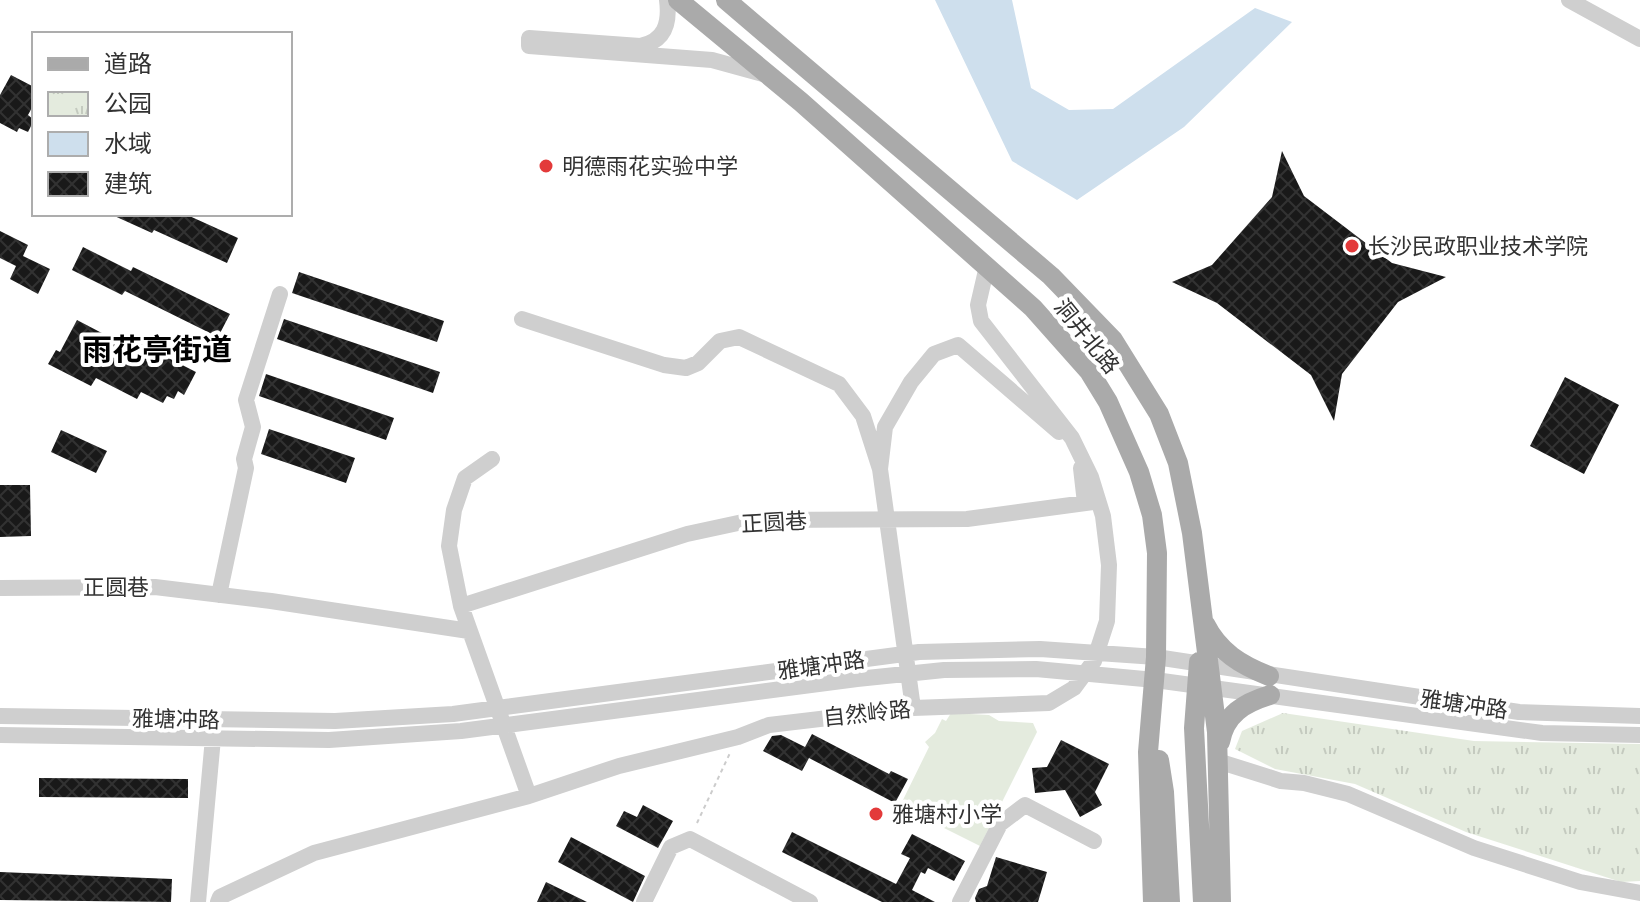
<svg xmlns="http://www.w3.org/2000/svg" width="1640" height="902" font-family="Raleway,'Noto Sans SC',sans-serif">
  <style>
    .grass { fill: #e4ebde }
    .park { fill: url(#park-tufts) }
    .water { fill: #cedfed }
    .building { fill: url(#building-cross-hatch) }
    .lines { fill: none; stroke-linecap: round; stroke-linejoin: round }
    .path { stroke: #ccc; stroke-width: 2; stroke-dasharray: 4 4; stroke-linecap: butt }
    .minor { stroke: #cfcfcf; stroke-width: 16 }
    .major { stroke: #aaa; stroke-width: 20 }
    .poi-dot { fill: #e33a3a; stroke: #fff; stroke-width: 3 }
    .labels { text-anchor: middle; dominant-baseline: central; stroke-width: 8; stroke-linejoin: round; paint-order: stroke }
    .poi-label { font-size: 22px; fill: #323232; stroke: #fff; text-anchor: start }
    .street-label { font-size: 22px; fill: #323232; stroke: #fff }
    .district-label { font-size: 30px; font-weight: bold; fill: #000; stroke: #fff }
  </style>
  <defs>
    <pattern id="park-tufts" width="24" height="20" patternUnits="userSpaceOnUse" patternTransform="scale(2)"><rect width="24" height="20" fill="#e4ebde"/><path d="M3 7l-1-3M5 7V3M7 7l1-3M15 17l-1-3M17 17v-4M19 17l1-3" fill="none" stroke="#c4cabf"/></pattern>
    <pattern id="building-cross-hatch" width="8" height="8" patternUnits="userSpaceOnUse" patternTransform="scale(2)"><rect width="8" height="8" fill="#191919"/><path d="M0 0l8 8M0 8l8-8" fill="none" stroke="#323232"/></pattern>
  </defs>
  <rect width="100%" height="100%" fill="#fff"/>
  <path class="grass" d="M951 713 989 715 999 721 1033 723 1037 732 980 846 900 806 929 747 925 742 935 733 942 719 946 721Z"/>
  <path class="park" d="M1283 713 1474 741 1640 744V881L1621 882 1466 832 1355 784 1275 769 1235 749 1242 731Z"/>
  <path class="water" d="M935 0H1012L1031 88 1069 110 1113 109 1255 8 1292 22 1184 127 1077 200 1012 161Z"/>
  <path class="building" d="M11 75 34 87V104L28 115 34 120 28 132 19 128 17 132 0 123V95Z
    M1282 151 1304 196 1392 263 1446 277 1398 302 1342 374 1334 421 1311 375 1217 303 1172 282 1212 265 1272 197Z
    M110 214H185L238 238 227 263 154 230 152 233Z
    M0 231 28 245 23 256 50 269 38 294 10 279 16 266 0 258Z
    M83 247 131 271 133 267 230 314 218 337 125 291 122 295 72 270Z
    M299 272 444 321 437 342 292 293Z
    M284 319 440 372 433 393 277 339Z
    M77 320 119 342 123 335 196 372 184 395 178 391 174 399 167 396 163 403 141 392 137 399 96 378 91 386 48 364 56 350 60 352Z
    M266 374 394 418 386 440 259 396Z
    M1565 377 1619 405 1584 474 1530 446Z
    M269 429 355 458 346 483 261 454Z
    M61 430 107 451 96 473 51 452Z
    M0 485H30L31 536 0 537Z
    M812 734 889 774 891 771 908 779 895 803 809 758 802 771 763 751 772 736 781 735 805 747Z
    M1061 740 1109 764 1095 792 1102 805 1080 817 1065 790 1035 793 1032 768 1047 767Z
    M39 778 188 779V798L39 797Z
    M643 805 673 821 658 848 616 826 624 811 637 817Z
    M792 832 896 884 910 858 901 854 912 834 965 861 954 881 928 868 925 874 921 872 912 890 935 902H882L782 852Z
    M571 837 645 876 633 902 558 862Z
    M996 857 1047 872 1038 902H976L975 898 979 889 987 886Z
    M0 872 172 879 171 902 0 900Z
    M546 882 587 902H537Z"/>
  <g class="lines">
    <path class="path" d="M697 823 730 753"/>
    <path class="minor" d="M667 0C670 23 665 41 640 46L529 38V46L712 60 763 74
      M1569 0 1640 39
      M522 319 664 365 686 368 698 363 720 341 739 337 839 384 863 416 880 469 885 427 911 382 934 354 958 345 1059 432
      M492 459 465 478 454 510 449 546 461 606 529 796
      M1081 468 1085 503
      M880 469 913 708
      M0 588 155 587 271 601 469 631
      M219 595 246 468 244 459 253 427 246 400 280 294
      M461 606 687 534 752 520 967 519 1093 502
      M0 716 335 721 453 714 919 652 1040 649 1156 657 1519 712 1640 716
      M0 735 329 740 461 731 857 679 944 670 1036 669 1155 680 1542 733 1640 735
      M1218 761 1281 781 1304 783 1348 794 1474 848 1580 882 1640 893
      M198 902 213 738
      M218 902 220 897 314 853 529 796 619 766 738 737 769 725 913 708 1049 703 1074 688 1094 661 1107 621 1109 565 1103 516 1091 477 1072 438 981 321 978 305 987 266
      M644 902 671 847 690 839 810 902
      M960 902 1000 824 1025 805 1094 841"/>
    <path class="major" d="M678 0 801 102 1033 308 1089 371 1108 402 1139 472 1152 515 1157 553 1156 657 1148 752 1153 902
      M726 0 1051 276 1113 340 1159 414 1178 463 1192 533 1217 732 1221 902
      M1205 624C1219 652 1241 665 1269 676
      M1199 662 1194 728 1203 902
      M1220 742C1225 714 1244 703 1270 695
      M1159 760 1164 792 1170 902"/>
  </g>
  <g class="poi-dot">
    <circle cx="546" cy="166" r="8"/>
    <circle cx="1352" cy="246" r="8"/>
    <circle cx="876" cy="814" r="8"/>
  </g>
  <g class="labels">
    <g class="poi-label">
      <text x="562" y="166">明德雨花实验中学</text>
      <text x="1368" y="246">长沙民政职业技术学院</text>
      <text x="892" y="814">雅塘村小学</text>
    </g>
    <g class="street-label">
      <text transform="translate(1087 336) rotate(51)">洞井北路</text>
      <text transform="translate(774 522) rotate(-3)">正圆巷</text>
      <text x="116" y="587">正圆巷</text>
      <text transform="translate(821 665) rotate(-8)">雅塘冲路</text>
      <text transform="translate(1464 704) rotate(8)">雅塘冲路</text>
      <text transform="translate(867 713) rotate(-6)">自然岭路</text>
      <text transform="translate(176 719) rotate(1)">雅塘冲路</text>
    </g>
    <g class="district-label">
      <text x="157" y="349">雨花亭街道</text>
    </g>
  </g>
  <rect x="32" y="32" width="260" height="184" fill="#ffffff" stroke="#adadad" stroke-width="2"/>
  <rect x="48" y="58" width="40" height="12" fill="#aaaaaa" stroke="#adadad" stroke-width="2"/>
  <text x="104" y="72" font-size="24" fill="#323232">道路</text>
  <rect x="48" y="92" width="40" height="24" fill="url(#park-tufts)" stroke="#adadad" stroke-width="2"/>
  <text x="104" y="112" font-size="24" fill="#323232">公园</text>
  <rect x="48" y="132" width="40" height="24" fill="#cedfed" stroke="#adadad" stroke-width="2"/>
  <text x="104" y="152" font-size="24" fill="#323232">水域</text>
  <rect x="48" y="172" width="40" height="24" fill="url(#building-cross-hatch)" stroke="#adadad" stroke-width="2"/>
  <text x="104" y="192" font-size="24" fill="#323232">建筑</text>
</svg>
